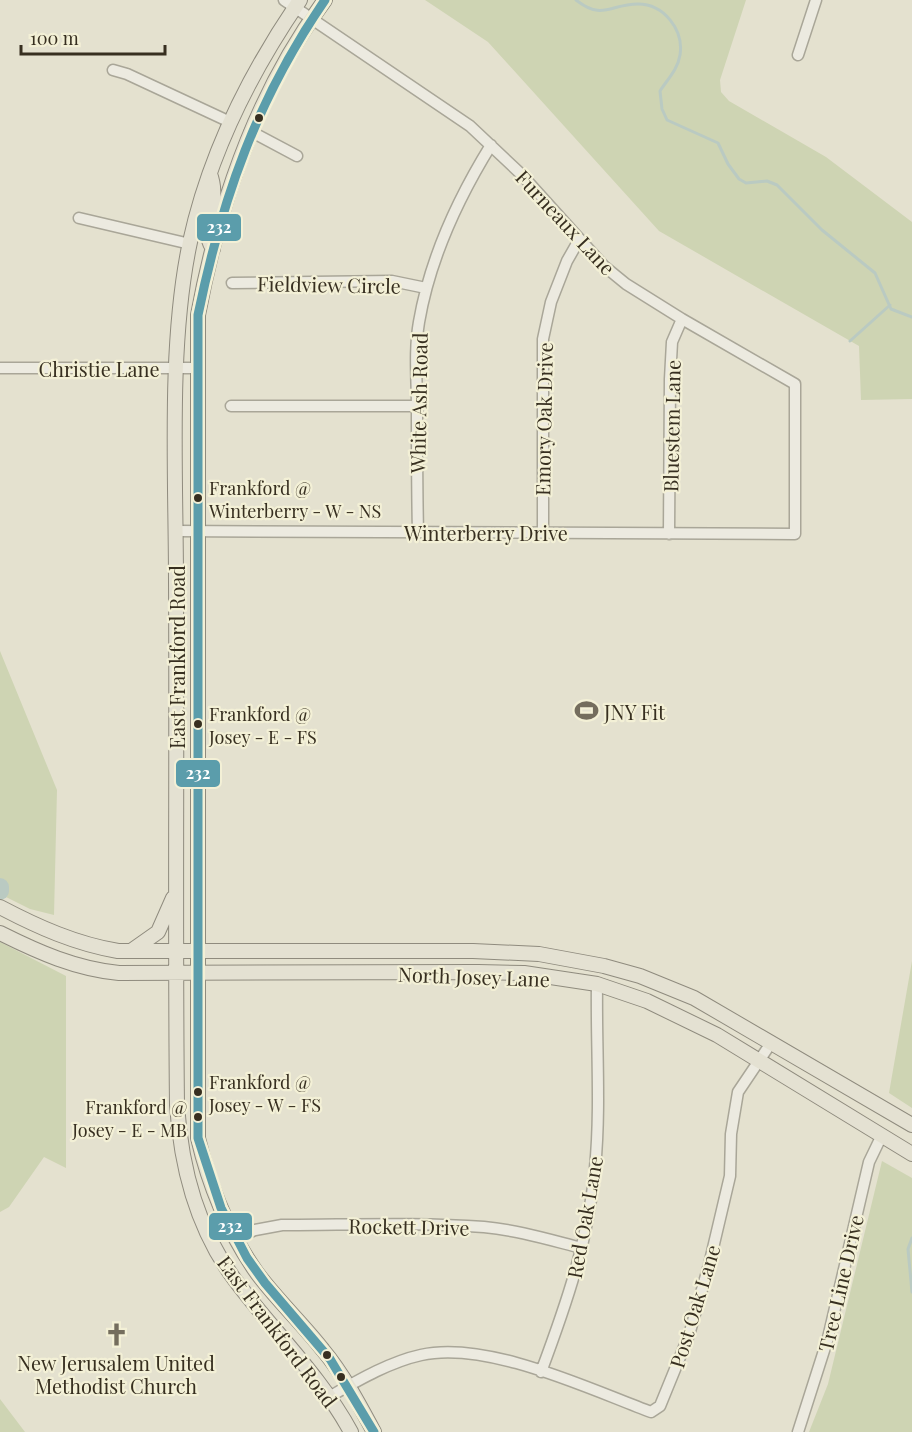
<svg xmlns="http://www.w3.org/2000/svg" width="912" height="1432" font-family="'Playfair Display',serif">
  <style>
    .green { fill: #ced4b3 }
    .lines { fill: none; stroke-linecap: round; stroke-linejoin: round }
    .stream { stroke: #bacac2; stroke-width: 3 }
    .river { stroke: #bacac2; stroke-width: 18 }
    .minor-casing { stroke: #a9a698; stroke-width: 13 }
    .major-casing { stroke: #8f8b7e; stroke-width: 16 }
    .minor { stroke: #eceae0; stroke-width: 10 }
    .major { stroke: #e4e1d2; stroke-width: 14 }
    .bus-1-casing { stroke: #f3f0d6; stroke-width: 14 }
    .bus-1 { stroke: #5b9dab; stroke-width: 9 }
    .bus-dot { fill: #372f20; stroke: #f3f0d6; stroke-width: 2 }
    .labels { text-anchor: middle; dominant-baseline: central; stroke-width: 4.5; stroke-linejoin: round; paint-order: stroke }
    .bus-label { font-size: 18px; fill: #372f20; stroke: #f3f0d6; text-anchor: start }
    .street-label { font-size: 20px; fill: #372f20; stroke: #f3f0d6 }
    .poi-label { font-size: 20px; fill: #372f20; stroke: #f3f0d6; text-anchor: start }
    .line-badge { stroke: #f3f0d6; stroke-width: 2 }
    .badge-label { font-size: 16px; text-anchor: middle; font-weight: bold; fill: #fff }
  </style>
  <rect width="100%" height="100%" fill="#e4e1cf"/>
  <path class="green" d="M425 0H746L720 80 721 92 729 101 826 157 912 222V399L861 400 859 346 659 231 488 42Z
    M0 651 57 790 54 915 30 909 0 894Z
    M0 942 66 976V1168L44 1157 9 1207 0 1212Z
    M912 961V1108L889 1093Z
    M882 1161 912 1178V1432H809L828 1384Z
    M0 1399 25 1432H0Z"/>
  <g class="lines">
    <path class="stream" d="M576 0C603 21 610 4 638 4 664 4 684 30 680 55 678 69 667 80 660 91L662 109 667 120 718 143 728 164 739 179 746 183 767 181 777 185 822 230 875 273 891 309 912 317
      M850 341 890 305
      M912 1238 908 1249 912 1292"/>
    <path class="river" d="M0 887V891"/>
    <defs>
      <path id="minor" d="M798 55 816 0
        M113 70 127 74 230 122
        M250 131 297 156
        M79 218 190 244
        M232 283 392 281 426 288
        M0 368H197
        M231 406H417
        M176 531 795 534V384L682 319 626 284 604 266 522 175 470 126 284 0
        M418 532C417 491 417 450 417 408 417 380 414 350 419 322 430 258 457 200 491 145
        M543 532V339L551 302 567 261 579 240
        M669 534 670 379 672 342 682 319
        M236 1238 255 1230 282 1225C349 1225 417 1222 484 1227 517 1230 550 1240 582 1248
        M541 1372C566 1305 589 1239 595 1168 601 1107 596 1045 597 984
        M329 1397C357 1381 389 1362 421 1355 487 1340 589 1389 651 1412L660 1406 689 1335 709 1265 730 1176 731 1134 738 1092 771 1043
        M798 1432 828 1338 869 1162 882 1135"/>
      <path id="major" d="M300 0C250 73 209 155 190 242 168 345 176 475 176 582 177 756 175 931 177 1105 181 1167 197 1229 235 1280 273 1331 320 1375 351 1432
        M325 0C256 93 219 202 198 315V1138C209 1185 229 1233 257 1273 277 1300 302 1323 323 1350 343 1374 359 1404 374 1432
        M210 174C222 206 196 221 213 249
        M0 907C38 927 76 944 118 951H473L539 954 604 966 640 976 694 998 912 1125
        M0 933C38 952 76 969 119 973L478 972 524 973 597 984 647 1001 717 1035 912 1154
        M131 951 158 932 173 898"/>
    </defs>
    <use href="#minor" class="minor-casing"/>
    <use href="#major" class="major-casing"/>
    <use href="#minor" class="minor"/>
    <use href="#major" class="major"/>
    <defs>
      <path id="bus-1" d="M325 0C257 99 222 198 198 315V1138L221 1208 247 1258 265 1283 330 1359 374 1432"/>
    </defs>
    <use href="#bus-1" class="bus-1-casing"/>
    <use href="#bus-1" class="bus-1"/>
  </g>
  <defs>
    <symbol id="stadium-bare" viewBox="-9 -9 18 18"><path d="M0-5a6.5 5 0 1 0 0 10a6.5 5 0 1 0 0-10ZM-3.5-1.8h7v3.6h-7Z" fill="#746d5d" stroke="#f3f0d6" stroke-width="2.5" paint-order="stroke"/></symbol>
    <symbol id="church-bare" viewBox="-9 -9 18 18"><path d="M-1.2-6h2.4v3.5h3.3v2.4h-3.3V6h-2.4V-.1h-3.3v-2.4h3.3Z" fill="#746d5d" stroke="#f3f0d6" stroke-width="2.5" paint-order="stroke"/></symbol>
  </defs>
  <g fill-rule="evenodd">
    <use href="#stadium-bare" x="570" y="694" width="33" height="33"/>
    <use href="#church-bare" x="100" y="1318" width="33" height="33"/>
  </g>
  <g class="bus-dot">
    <circle cx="259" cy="118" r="5"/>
    <circle cx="198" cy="498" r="5"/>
    <circle cx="198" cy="724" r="5"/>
    <circle cx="198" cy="1092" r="5"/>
    <circle cx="198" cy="1117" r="5"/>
    <circle cx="327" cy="1355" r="5"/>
    <circle cx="341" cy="1377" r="5"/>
  </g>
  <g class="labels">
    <g class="bus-label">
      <text x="209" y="488">Frankford @<tspan x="209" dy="23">Winterberry - W - NS</tspan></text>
      <text x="209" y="714">Frankford @<tspan x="209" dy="23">Josey - E - FS</tspan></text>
      <text x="209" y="1082">Frankford @<tspan x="209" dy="23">Josey - W - FS</tspan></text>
      <text x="187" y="1107" text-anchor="end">Frankford @<tspan x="187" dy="23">Josey - E - MB</tspan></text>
    </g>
    <g class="street-label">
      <text transform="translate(566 222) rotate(47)">Furneaux Lane</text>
      <text transform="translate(329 284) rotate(1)">Fieldview Circle</text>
      <text x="99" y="368">Christie Lane</text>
      <text transform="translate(418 403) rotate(-89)">White Ash Road</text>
      <text transform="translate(543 419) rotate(-89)">Emory Oak Drive</text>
      <text transform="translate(671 426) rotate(-89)">Bluestem Lane</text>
      <text x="486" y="532">Winterberry Drive</text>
      <text transform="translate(176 657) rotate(-90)">East Frankford Road</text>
      <text transform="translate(474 976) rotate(2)">North Josey Lane</text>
      <text transform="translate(584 1217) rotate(-80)">Red Oak Lane</text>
      <text transform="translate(409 1226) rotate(1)">Rockett Drive</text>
      <text transform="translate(840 1283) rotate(-77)">Tree Line Drive</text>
      <text transform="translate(694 1306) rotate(-73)">Post Oak Lane</text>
      <text transform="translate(278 1331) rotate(53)">East Frankford Road</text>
    </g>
    <g class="poi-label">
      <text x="604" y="711">JNY Fit</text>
      <text x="116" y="1362" text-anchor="middle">New Jerusalem United<tspan x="116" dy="23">Methodist Church</tspan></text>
    </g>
  </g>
  <g class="line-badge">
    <rect x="196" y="213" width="46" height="29" rx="6" fill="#5b9dab"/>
    <rect x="175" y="759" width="46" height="29" rx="6" fill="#5b9dab"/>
    <rect x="208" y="1212" width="45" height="29" rx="6" fill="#5b9dab"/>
  </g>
  <g class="badge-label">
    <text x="219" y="233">232</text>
    <text x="198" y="779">232</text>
    <text x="230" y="1232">232</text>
  </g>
  <path d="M21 45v9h144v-9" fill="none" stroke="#372f20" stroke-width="3"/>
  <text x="30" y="45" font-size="18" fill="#372f20" stroke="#f3f0d6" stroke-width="4.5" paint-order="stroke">100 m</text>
</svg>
